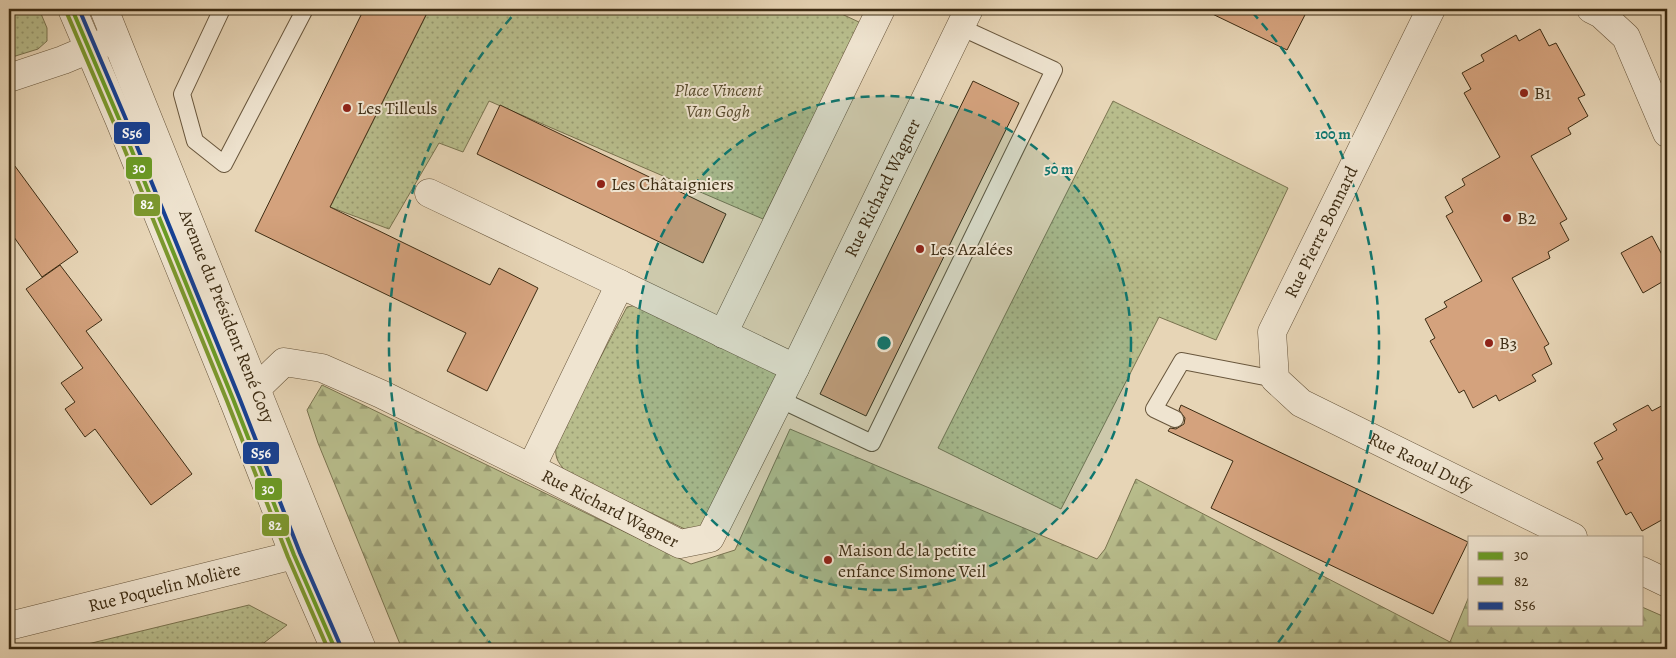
<svg xmlns="http://www.w3.org/2000/svg" width="1676" height="658" font-family="Alegreya,serif">
  <style>
    .green { fill: url(#green-dots); stroke: #7a7450 }
    .forest { fill: url(#forest-firs); stroke: #7a7450 }
    .building { fill: #d4a27d; stroke: #3d2c13 }
    .lines { fill: none; stroke-linecap: round; stroke-linejoin: round }
    .service-casing { stroke: #68563c; stroke-width: 18 }
    .minor-casing { stroke: #68563c; stroke-width: 29 }
    .service { stroke: #efe4d0; stroke-width: 16 }
    .minor { stroke: #efe4d0; stroke-width: 28 }
    .bus-1-casing { stroke: #efe4d0; stroke-width: 8 }
    .bus-2-casing { stroke: #efe4d0; stroke-width: 8 }
    .bus-3-casing { stroke: #efe4d0; stroke-width: 8 }
    .bus-1 { stroke: #6b9c25; stroke-width: 4 }
    .bus-2 { stroke: #7c982e; stroke-width: 4 }
    .bus-3 { stroke: #164194; stroke-width: 4 }
    .ring { fill: none; stroke: #0f766e; stroke-width: 2.5; stroke-dasharray: 9 6 }
    .poi-dot { fill: #8f2418; stroke: #efe4d0; stroke-width: 2 }
    .labels { text-anchor: middle; dominant-baseline: central; stroke-width: 4; stroke-linejoin: round; paint-order: stroke }
    .park-label { font-size: 18px; font-style: italic; fill: #56492b; stroke: #efe4d0 }
    .poi-label { font-size: 18px; fill: #3d2c13; stroke: #efe4d0; text-anchor: start }
    .street-label { font-size: 18px; fill: #3d2c13; stroke: #efe4d0 }
    .centre { fill: #0f766e; stroke: #efe4d0; stroke-width: 2.5 }
    .ring-label { font-size: 15px; text-anchor: middle; font-weight: bold; fill: #0f766e; stroke: #efe4d0; stroke-width: 4; stroke-linejoin: round; paint-order: stroke }
    .line-badge { stroke: #efe4d0; stroke-width: 2 }
    .badge-label { font-size: 14px; text-anchor: middle; font-weight: bold; fill: #fff }
  </style>
  <defs>
    <pattern id="green-dots" width="8" height="8" patternUnits="userSpaceOnUse" patternTransform="scale(1.25)"><rect width="8" height="8" fill="#b8bd8c"/><path d="M2 2h.1M6 6h.1" fill="none" stroke="#979a71" stroke-width="1.8" stroke-linecap="round"/></pattern>
    <pattern id="forest-firs" width="22" height="20" patternUnits="userSpaceOnUse" patternTransform="scale(1.25)"><rect width="22" height="20" fill="#b8bd8c"/><path d="M5 1l3.5 6h-7zM16 11l3.5 6h-7z" fill="#979a71"/></pattern>
  </defs>
  <rect width="100%" height="100%" fill="#e7d5b6"/>
  <filter id="stains"><feTurbulence type="fractalNoise" baseFrequency=".004" numOctaves="4"/><feColorMatrix values="0 0 0 0 .2 0 0 0 0 .09 0 0 0 0 .02 0 0 0 .5 -.17"/></filter>
  <radialGradient id="worn" r=".72"><stop offset=".6" stop-color="#630" stop-opacity="0"/><stop offset="1" stop-color="#630" stop-opacity=".3"/></radialGradient>
  <path class="green" d="M9 9H39L47 28V41L38 49 9 58Z
    M429 9H831L861 23 763 219 489 101 463 152 439 143 389 229 330 207Z
    M1113 101 1288 188 1216 340 1159 317 1061 509 938 448Z
    M637 305 795 368 711 525 689 531 567 473C556 460 554 457 557 440L627 307Z
    M249 605 287 625 256 649H67Z"/>
  <path class="forest" d="M322 385 691 564 735 550 790 429 1097 559 1105 549 1136 479 1450 642 1470 594V624H1642V607L1667 618V649H402L318 443 307 410Z"/>
  <path class="building" d="M364 9H429L330 207 490 285 499 268 538 288 487 391 447 371 466 333 255 231Z
    M1202 9H1308L1287 50Z
    M1540 29 1549 46 1556 43 1585 95 1578 98 1588 116 1568 128 1571 134 1531 156 1567 219 1560 223 1569 240 1548 252 1550 258 1512 278 1549 344 1544 347 1552 364 1532 375 1536 381 1499 401 1496 395 1473 408 1464 390 1459 393 1430 341 1435 338 1425 319 1447 307 1444 302 1482 281 1446 216 1453 212 1445 197 1465 185 1462 179 1500 157 1464 93 1471 89 1462 73 1484 61 1481 55 1516 35 1519 41Z
    M973 81 1019 103 866 416 820 394Z
    M500 105 726 214 703 263 477 154Z
    M9 158 78 252 42 277 9 230Z
    M1652 236 1667 264V279L1643 293 1621 253Z
    M60 265 102 320 86 331 192 474 151 505 95 429 85 437 65 409 75 402 61 383 83 368 26 289Z
    M1667 403V517L1642 531 1631 512 1626 515 1597 462 1603 459 1594 443 1617 430 1613 424 1648 405 1652 411Z
    M1181 405 1468 542 1433 614 1211 508 1233 461 1168 431 1170 428 1176 429 1184 424 1185 418 1179 410Z"/>
  <g class="lines">
    <defs>
      <path id="service" d="M222 9 182 94 195 141 224 164 305 9
        M779 399 872 443 1054 70 960 27
        M1175 419 1154 409 1182 361 1275 379"/>
      <g id="minor">
        <path d="M72 9 119 119 233 399 294 555 335 649"/>
        <path id="s1" d="M104 9 319 546 362 649"/>
        <path id="s2" d="M1431 9 1272 332 1275 379 1301 403 1573 537"/>
        <path d="M1591 9 1601 14 1626 37 1667 133"/>
        <path d="M9 78 63 60 106 42"/>
        <path d="M429 193 620 284"/>
        <path d="M723 334 881 9"/>
        <path d="M233 399 256 389 284 362 322 368 381 394 531 468 620 284 795 368"/>
        <path id="s3" d="M531 468 680 544 710 538 795 368 969 9"/>
        <path d="M1642 571 1667 583"/>
        <path id="s4" d="M9 626 294 555 310 549"/>
      </g>
    </defs>
    <use href="#service" class="service-casing"/>
    <use href="#minor" class="minor-casing"/>
    <use href="#service" class="service"/>
    <use href="#minor" class="minor"/>
    <defs>
      <path id="bus-1" d="M72 9 119 119 233 399 294 555 335 649"/>
      <path id="bus-2" d="M66 11 113 121 227 401 288 557 328 649"/>
      <path id="bus-3" d="M79 9 125 117 239 397 300 553 341 647"/>
    </defs>
    <use href="#bus-1" class="bus-1-casing"/>
    <use href="#bus-2" class="bus-2-casing"/>
    <use href="#bus-3" class="bus-3-casing"/>
    <use href="#bus-1" class="bus-1"/>
    <use href="#bus-2" class="bus-2"/>
    <use href="#bus-3" class="bus-3"/>
  </g>
  <circle cx="884" cy="343" r="247" fill="#0f766e" fill-opacity=".12"/>
  <g class="ring">
    <circle cx="884" cy="343" r="247"/>
    <path d="M494 648A495 495 0 0 1 516 12M1252 12A495 495 0 0 1 1274 648"/>
  </g>
  <g class="poi-dot">
    <circle cx="1524" cy="93" r="5"/>
    <circle cx="347" cy="108" r="5"/>
    <circle cx="601" cy="184" r="5"/>
    <circle cx="1507" cy="218" r="5"/>
    <circle cx="920" cy="249" r="5"/>
    <circle cx="1489" cy="343" r="5"/>
    <circle cx="828" cy="560" r="5"/>
  </g>
  <g class="labels">
    <g class="park-label">
      <text x="718" y="90">Place Vincent<tspan x="718" dy="21">Van Gogh</tspan></text>
    </g>
    <g class="poi-label">
      <text x="1534" y="93">B1</text>
      <text x="357" y="108">Les Tilleuls</text>
      <text x="611" y="184">Les Châtaigniers</text>
      <text x="1517" y="218">B2</text>
      <text x="930" y="249">Les Azalées</text>
      <text x="1499" y="343">B3</text>
      <text x="838" y="550">Maison de la petite<tspan x="838" dy="21">enfance Simone Veil</tspan></text>
    </g>
    <g class="street-label">
      <text stroke="none"><textPath href="#s3" startOffset="588">Rue Richard Wagner</textPath></text>
      <text transform="translate(1321 232) rotate(-64)">Rue Pierre Bonnard</text>
      <text stroke="none"><textPath href="#s1" startOffset="331">Avenue du Président René Coty</textPath></text>
      <text stroke="none"><textPath href="#s2" startOffset="576">Rue Raoul Dufy</textPath></text>
      <text stroke="none"><textPath href="#s3" startOffset="89">Rue Richard Wagner</textPath></text>
      <text stroke="none"><textPath href="#s4" startOffset="160">Rue Poquelin Molière</textPath></text>
    </g>
  </g>
  <circle cx="884" cy="343" r="8" class="centre"/>
  <g class="ring-label">
    <text x="1333" y="139">100 m</text>
    <text x="1059" y="174">50 m</text>
  </g>
  <g class="line-badge">
    <rect x="113" y="121" width="38" height="24" rx="5" fill="#164194"/>
    <rect x="125" y="156" width="28" height="24" rx="5" fill="#6b9c25"/>
    <rect x="133" y="193" width="28" height="24" rx="5" fill="#7c982e"/>
    <rect x="242" y="441" width="38" height="24" rx="5" fill="#164194"/>
    <rect x="254" y="477" width="29" height="24" rx="5" fill="#6b9c25"/>
    <rect x="261" y="513" width="29" height="24" rx="5" fill="#7c982e"/>
  </g>
  <g class="badge-label">
    <text x="132" y="138">S56</text>
    <text x="139" y="173">30</text>
    <text x="147" y="209">82</text>
    <text x="261" y="458">S56</text>
    <text x="268" y="494">30</text>
    <text x="275" y="530">82</text>
  </g>
  <rect width="1676" height="658" fill="none" stroke="#e7d5b6" stroke-width="30"/>
  <rect x="10" y="10" width="1656" height="638" fill="none" stroke="#3d2c13" stroke-width="2.5"/>
  <rect x="15" y="15" width="1646" height="628" fill="none" stroke="#3d2c13"/>
  <rect x="1468" y="536" width="175" height="90" fill="#efe4d0" stroke="#a89a84"/>
  <rect x="1478" y="552" width="25" height="8" fill="#6b9c25" stroke="#a89a84"/>
  <text x="1514" y="560" font-size="15" fill="#3d2c13">30</text>
  <rect x="1478" y="577" width="25" height="8" fill="#7c982e" stroke="#a89a84"/>
  <text x="1514" y="586" font-size="15" fill="#3d2c13">82</text>
  <rect x="1478" y="602" width="25" height="8" fill="#164194" stroke="#a89a84"/>
  <text x="1514" y="610" font-size="15" fill="#3d2c13">S56</text>
  <rect width="100%" height="100%" filter="url(#stains)"/>
  <rect width="100%" height="100%" fill="url(#worn)"/>
</svg>
